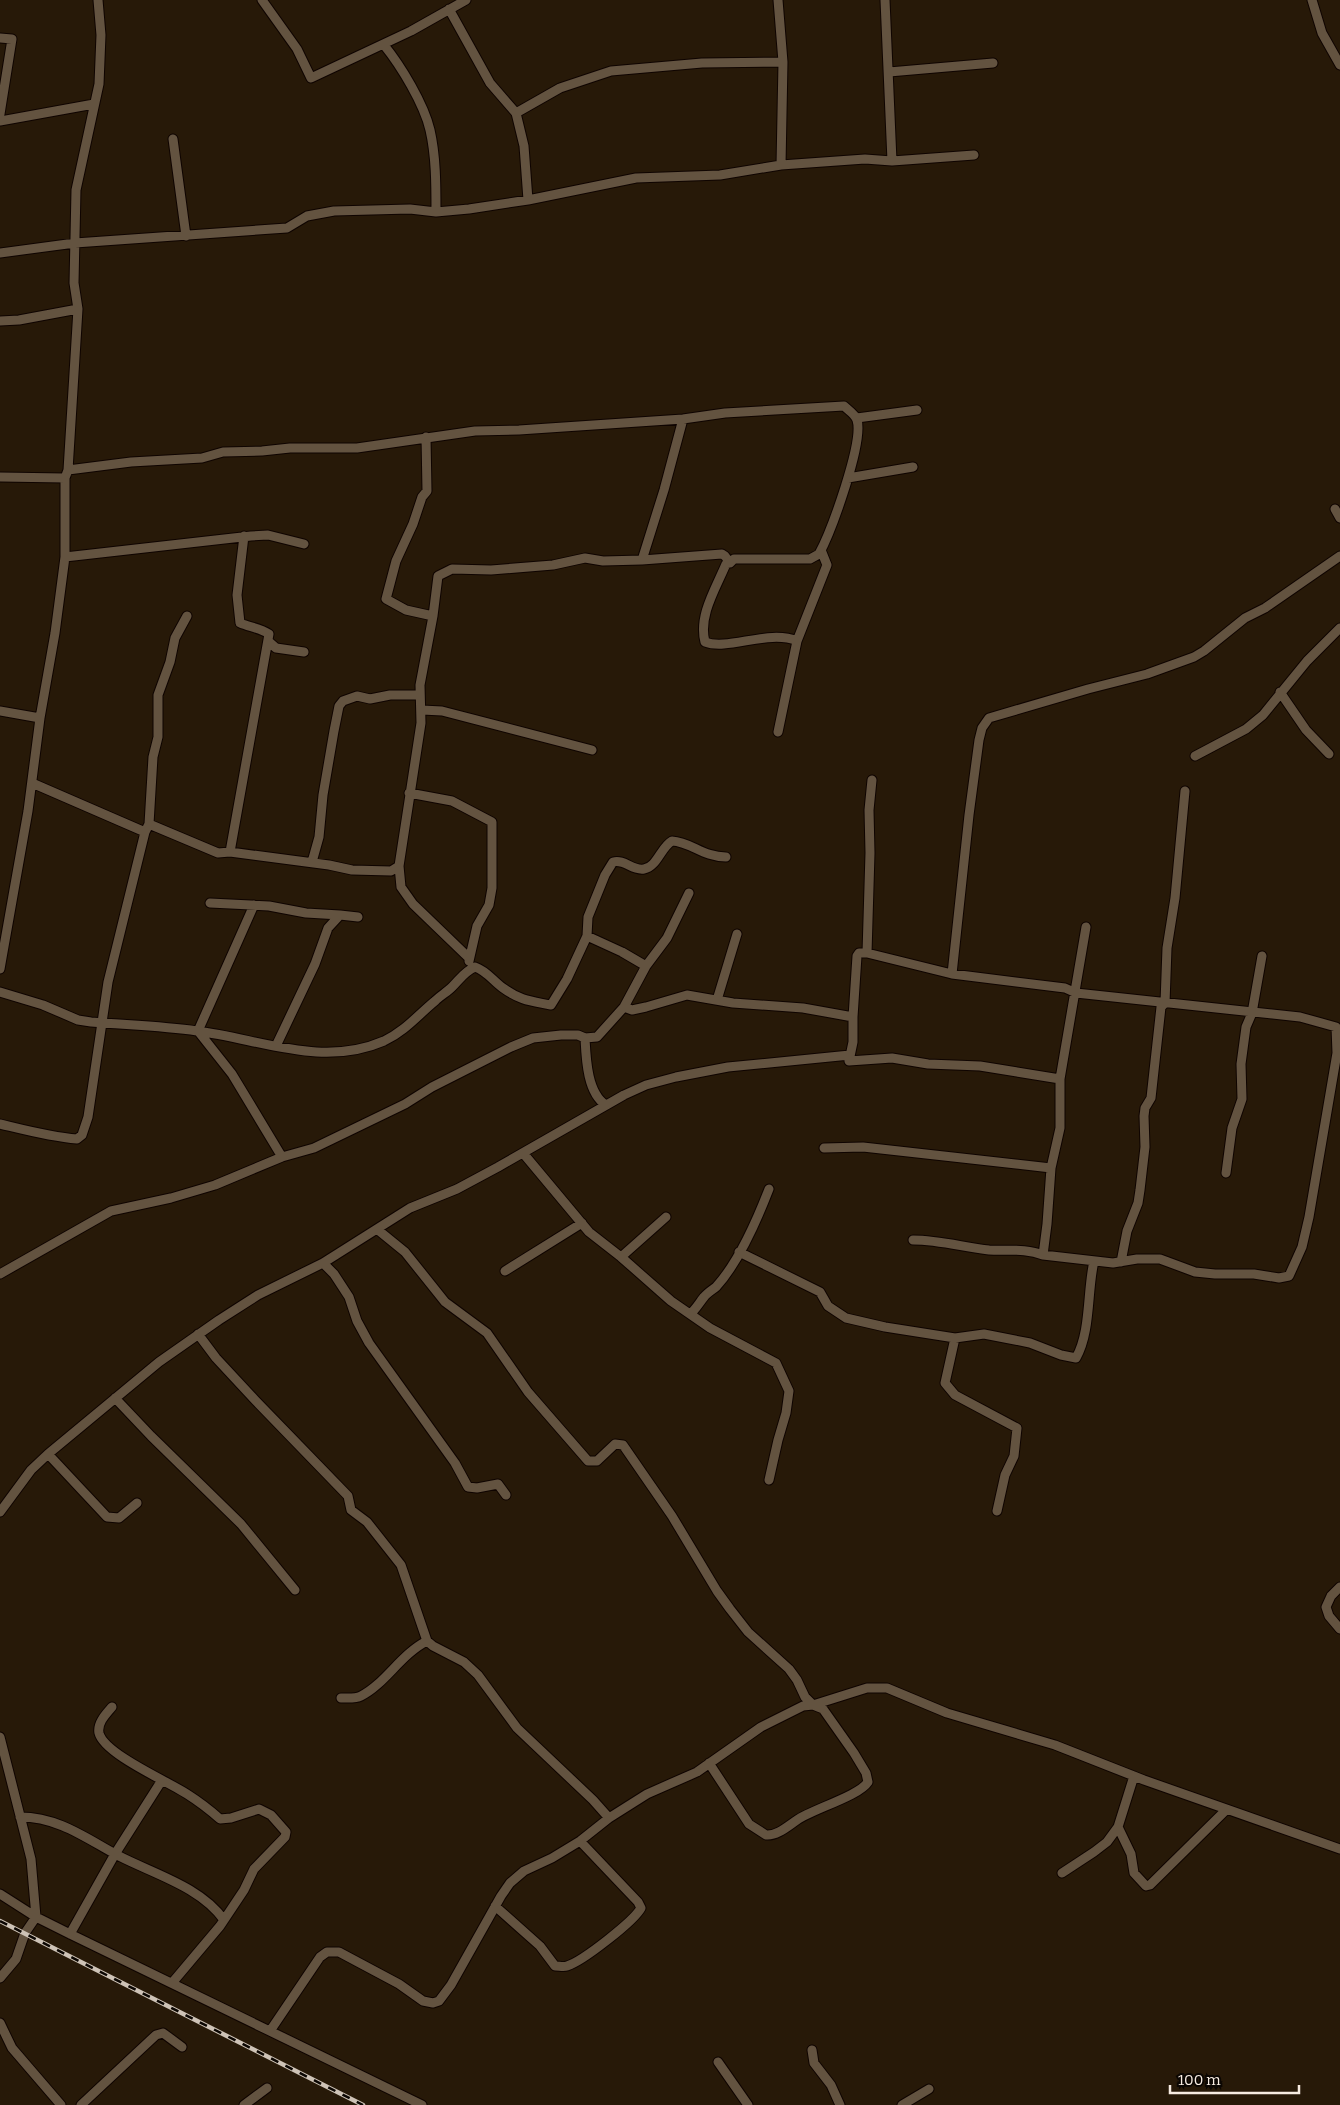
<svg xmlns="http://www.w3.org/2000/svg" width="1340" height="2105" font-family="Bitter,serif">
  <style>
    .lines { fill: none; stroke-linecap: round; stroke-linejoin: round }
    .minor-casing { stroke: #0f0400; stroke-width: 11 }
    .minor { stroke: #635340; stroke-width: 9 }
    .rail-casing { stroke: #cec3b7; stroke-width: 4.5 }
    .rail { stroke: #0b0602; stroke-width: 2.5; stroke-dasharray: 8; stroke-linecap: butt }
  </style>
  <rect width="100%" height="100%" fill="#271908"/>
  <g class="lines">
    <defs>
      <path id="minor" d="M262 0 297 49 311 78 411 31 466 0
        M778 0 783 62 781 165
        M885 0 892 161
        M1312 0 1322 33 1340 65
        M449 9 490 83 516 113 524 146 528 200
        M0 38 12 39 0 114
        M384 45C401 66 424 104 430 130 436 156 436 185 436 212
        M889 72 993 63
        M516 113 560 88 611 71 702 63 783 62
        M0 121 94 104
        M173 139 186 236
        M0 253 75 243 287 228 307 216 334 211 410 209 436 212 469 209 528 200 636 178 720 175 781 165 865 159 892 161 974 155
        M0 321 19 320 78 309
        M857 418 917 410
        M426 437 427 491 422 497 413 524 396 561 386 599 406 610 433 616
        M68 470 131 462 202 458 223 452 262 451 290 448H357L475 431 519 430 683 419 725 413 844 406C848 410 855 414 857 420 864 442 831 532 819 554L810 559H734L730 563
        M0 477 65 478
        M848 478 913 467
        M1335 509 1340 518
        M65 557 251 536 268 535 304 544
        M642 560 664 490 683 419
        M268 641 276 648 304 652
        M797 641 827 565 821 550
        M1280 692 1306 730 1329 754
        M422 710 442 711 592 750
        M0 711 40 718
        M1195 756 1246 729 1263 715 1307 661 1340 628
        M32 783 145 832
        M409 793 452 801 492 822V888L489 905 477 926 469 961
        M149 824 218 853 230 852 269 634C260 628 249 627 240 623L237 595 244 536
        M230 852 329 865 352 870 391 871 399 866
        M312 862 319 837 323 795 334 731 339 706 343 701 357 696 370 699 390 695H419
        M210 903 269 906 306 913 340 915
        M254 905 198 1031 232 1074 282 1157
        M587 936 622 952 646 966 624 1007
        M867 953 870 853 869 810 872 780
        M469 958 413 904 401 887 399 866 421 723 420 685 433 616 438 576 452 569 491 570 553 565 585 558 603 561 642 560 722 554 725 556 730 563 726 564C716 588 698 616 705 642 728 651 769 629 797 641L778 732
        M646 966 667 938 689 893
        M0 969 28 811 40 718 55 633 65 557V478L68 470 78 309 74 283 76 190 99 84 101 35 98 0
        M952 974 969 815 979 740 982 728 989 718 1088 689 1147 674 1194 657 1204 651 1245 618 1265 608 1340 556
        M0 992 43 1005 78 1020 91 1022C126 1025 162 1026 197 1031 260 1039 322 1068 384 1041 405 1031 418 1015 435 1001 440 996 447 992 452 987 460 979 465 971 475 967 487 971 493 981 503 988 521 1001 531 1001 551 1005L567 979 587 936 588 917 605 875 613 862C625 859 632 871 644 869 657 867 661 847 672 841 691 842 703 857 726 857
        M717 1000 737 934
        M585 1038C586 1058 587 1093 606 1105
        M276 1046 315 964 328 928 340 915 358 917
        M849 1061 853 1042V1017L857 956 859 953H867L952 974 1065 988 1076 993 1300 1017 1336 1027 1337 1053 1309 1217 1302 1247 1289 1276 1279 1278 1254 1274H1215L1195 1272 1160 1259H1137L1113 1263 1043 1255
        M849 1061 892 1058 928 1064 980 1066 1060 1079 1086 927
        M0 1124C25 1130 51 1137 77 1139L82 1135 88 1117 108 982 145 832 149 824 153 757 158 737V695L170 662 175 638 187 616
        M824 1148 863 1147 1051 1168
        M523 1153 589 1232 621 1257 671 1301 710 1328 776 1363 789 1391 786 1413 778 1440 769 1480
        M1226 1173 1232 1128 1242 1099 1241 1064 1246 1027 1252 1013 1262 956
        M378 1230 405 1252 445 1302 487 1333 528 1392 588 1461H597L615 1444 623 1445 672 1516 717 1591 730 1609 748 1632 789 1669 797 1680 805 1697 813 1705 823 1709 854 1753 866 1773 868 1782C859 1796 813 1809 797 1820 788 1826 777 1836 766 1835L749 1824 709 1763
        M913 1240C939 1240 963 1247 989 1250 1007 1251 1026 1248 1043 1255L1047 1224 1051 1168 1060 1128V1079
        M739 1252 820 1292 828 1306 846 1318 885 1327 955 1338
        M621 1257 666 1217
        M1121 1262 1127 1231 1138 1203 1140 1190 1145 1147 1144 1116 1145 1108 1151 1098 1161 1007 1165 1003 1167 948 1175 898 1185 791
        M323 1263 334 1274 349 1297 357 1321 369 1343 455 1463 468 1487 477 1488 498 1484 506 1495
        M505 1271 582 1223
        M0 1274 111 1211 171 1198 215 1185 282 1157 314 1148 405 1104 432 1087 511 1047 533 1038 561 1035H578L585 1038 597 1037 624 1007 632 1010 646 1007 687 995 733 1003 803 1008 853 1017
        M690 1314C696 1309 699 1303 704 1297 707 1293 712 1290 716 1287 738 1263 757 1220 769 1189
        M198 1334 216 1358 255 1400 348 1496 351 1510 367 1522 401 1565 427 1641 433 1646 464 1662 478 1675 517 1728 593 1800 609 1818
        M115 1398 151 1436 241 1524 295 1590
        M48 1454 107 1517 119 1518 137 1503
        M997 1511 1005 1475 1014 1456 1017 1428 955 1395 945 1383 955 1338 984 1334 1030 1343 1061 1355 1076 1358C1091 1332 1087 1291 1094 1261
        M0 1512 31 1470 48 1454 159 1362 219 1320 258 1295 323 1263 410 1208 457 1189 498 1167 624 1095 646 1085 676 1077 728 1067 850 1055 849 1059
        M1340 1587 1331 1596 1326 1607 1329 1616 1340 1629
        M341 1698C347 1698 355 1699 361 1696 385 1684 401 1654 427 1641
        M112 1707C106 1714 97 1723 99 1733 104 1754 169 1782 187 1794 198 1801 210 1810 220 1819L231 1818 259 1809 271 1815 286 1832 285 1837 254 1869 244 1890 220 1926 172 1983
        M0 1737 31 1859 36 1917 25 1933 16 1959 0 1978
        M1134 1776 1118 1827 1131 1854 1134 1873 1146 1886 1150 1885 1226 1810
        M20 1817C59 1817 87 1839 119 1856 154 1874 201 1887 224 1920
        M1062 1873 1094 1852 1107 1842 1118 1827
        M0 1894 36 1917 70 1934 422 2105
        M495 1906 540 1946 555 1966C559 1966 564 1967 567 1966 583 1961 634 1921 641 1908L638 1902 580 1841
        M70 1934 115 1854 162 1780
        M0 2023 12 2048 61 2105
        M270 2031 320 1957 327 1952H339L399 1984 423 2001 433 2003 439 2001 451 1985 501 1896 510 1883 524 1871 552 1858 580 1841 609 1818 647 1794 697 1772 761 1727 803 1706 813 1705 867 1688H887L947 1713 1055 1745 1144 1780 1340 1849
        M812 2050 814 2063 831 2085 840 2105
        M718 2062 748 2105
        M81 2105 156 2035 163 2033 182 2047
        M244 2105 267 2088
        M902 2105 929 2089"/>
    </defs>
    <use href="#minor" class="minor-casing"/>
    <use href="#minor" class="minor"/>
    <defs>
      <path id="rail" d="M0 1921 363 2105"/>
    </defs>
    <use href="#rail" class="rail-casing"/>
    <use href="#rail" class="rail"/>
  </g>
  <path d="M1170 2085v8h129v-8" fill="none" stroke="#f7ece2" stroke-width="2.5"/>
  <text x="1178" y="2085" font-size="15" fill="#f7ece2" stroke="#0b0602" stroke-width="4" paint-order="stroke">100 m</text>
</svg>
